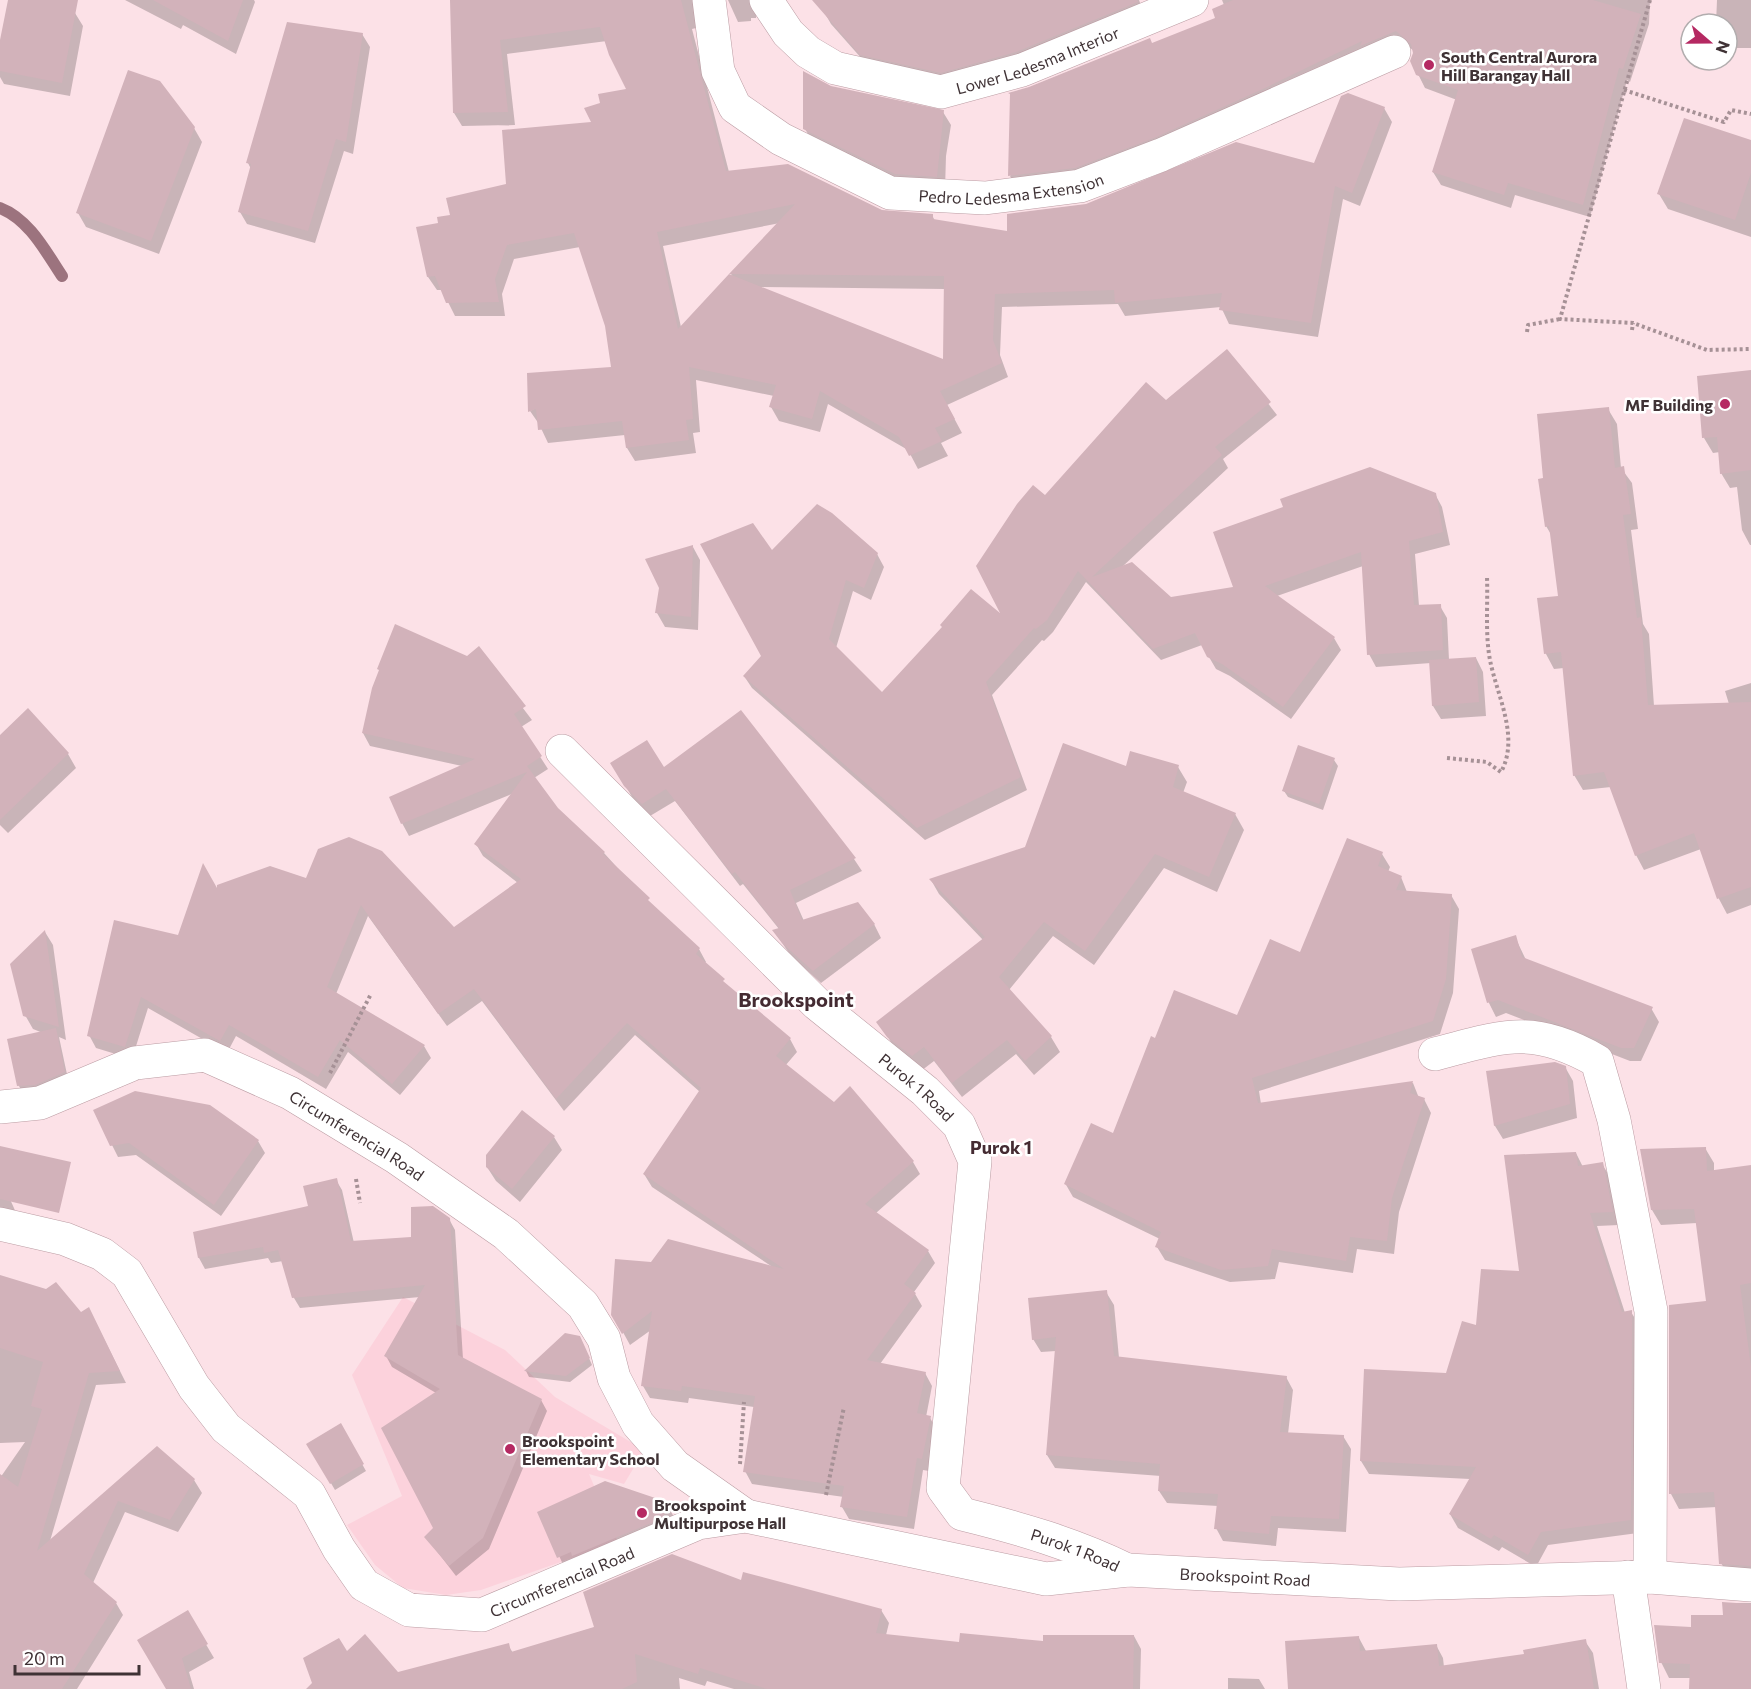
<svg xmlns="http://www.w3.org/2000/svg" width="1751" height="1689" font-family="Commissioner,sans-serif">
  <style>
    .built { fill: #fcd2dc }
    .shadow { fill: #0003; fill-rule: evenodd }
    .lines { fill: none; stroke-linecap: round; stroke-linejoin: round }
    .stream { stroke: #9c737e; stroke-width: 12 }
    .building { fill: #d2b2ba; fill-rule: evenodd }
    .minor-casing { stroke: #bb9ca3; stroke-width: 34 }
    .path { stroke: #a69196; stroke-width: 4; stroke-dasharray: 3 3; stroke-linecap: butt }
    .minor { stroke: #fff; stroke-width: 33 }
    .poi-dot { fill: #b52962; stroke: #fff; stroke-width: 2 }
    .labels { text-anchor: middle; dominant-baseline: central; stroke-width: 5; stroke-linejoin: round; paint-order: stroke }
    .poi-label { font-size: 16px; font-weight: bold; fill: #3f3235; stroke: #fff; text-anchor: start }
    .street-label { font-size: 16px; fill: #3f3235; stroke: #fff }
    .neighbourhood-label { font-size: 18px; font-weight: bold; fill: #442b32; stroke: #fff }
    .quarter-label { font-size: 20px; font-weight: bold; fill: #442b32; stroke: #fff }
  </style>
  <rect width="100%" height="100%" fill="#fce1e7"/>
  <path class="built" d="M403 1297 505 1350 555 1397 634 1444 642 1454 624 1484 589 1474 618 1542 481 1590 446 1595 403 1588 375 1565 347 1525 402 1496 352 1375Z"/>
  <path class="shadow" d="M125 0H254L255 2 236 54 183 25 181 29Z
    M452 0H704L696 28 692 29 729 172 882 211 932 215 935 221 1008 232 1087 205 1315 165 1384 108 1392 122 1360 206 1343 199 1318 337 1229 324 1221 307 1125 316 1118 304 1002 307 1000 355 1008 377 947 405 962 433 941 443 948 456 918 469 908 450 828 404 820 432 779 421 771 407 774 396 696 380 700 432 693 433 696 453 635 461 627 448 625 435 548 443 539 424 530 411 613 369 606 326 580 247 514 259 502 294 505 316H455L442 290H437L428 277 440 224 508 185 593 123 602 104 629 90 607 41 507 54 515 125 462 126 454 113ZM780 223 731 274 733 277 681 327 663 246ZM759 287 945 289 944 361Z
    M728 0H757L756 18H751V21L738 22Z
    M834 0H1139L1145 16 949 86 870 68 831 24 823 10Z
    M1222 0H1650L1649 24 1630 82 1627 80 1590 217 1515 195 1511 208 1441 185 1433 172 1457 100 1425 88 1418 74 1414 51 1404 43 1161 150 1017 189 1010 176 1152 45 1217 18 1224 5Z
    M1717 0H1751V48H1727V24H1716Z
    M75 13 83 26 70 96 4 84 0 77V48Z
    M362 34 370 47 353 154 344 151 315 243 247 224 240 212 251 169 248 163Z
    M830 88 943 112 951 125 946 156 945 190 904 187 813 142 805 129Z
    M194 128 202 142 159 254 86 227 78 213Z
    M1751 142V237L1668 209 1659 194Z
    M1227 351 1277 415 1223 459 1228 468 1122 567 1170 599 1235 588 1435 494 1442 507 1450 545 1415 554 1419 606H1440L1447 618 1449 660 1476 658 1483 672 1486 716 1441 719 1433 706 1431 663 1376 667 1369 654 1363 566 1277 596 1334 638 1341 650 1291 719 1230 676 1216 669 1202 645 1161 660 1086 582 1053 632 1044 641 1042 640 992 695 1027 790 925 840 752 688 744 676 763 657 772 552 877 554 884 567 871 600 853 591 836 648 882 695 1004 619 1046 498Z
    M1751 372V545H1750L1742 530 1737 487 1730 488 1721 473 1720 452 1713 453 1704 438Z
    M1608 409 1617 424 1621 468 1632 483 1638 529 1631 530 1643 624 1649 634 1654 706 1729 704 1725 691 1751 683V905L1727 914 1719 899 1701 849 1644 870 1636 855 1611 787 1583 790 1574 775 1564 668 1554 669 1546 654 1538 600 1560 597 1552 536 1546 526 1545 479Z
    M693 547 700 560 698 630 665 627 657 613Z
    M478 649 532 720 521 727 548 769 534 778 556 809 604 853 653 907 699 949 706 962 705 963 728 987 790 1039 797 1052 785 1066 913 1162 920 1174 876 1213 928 1251 935 1263 914 1292 922 1306 880 1364 925 1373 932 1386 926 1417 930 1418 937 1430 929 1471 923 1470 914 1529 849 1519 842 1507 844 1497 752 1484 745 1471 754 1407 689 1398 688 1403 650 1398 643 1386 651 1330 630 1345 613 1314 652 1263 771 1266 652 1187 644 1174 700 1092 635 1035 564 1111 482 1001 447 1026 368 916 336 994 424 1046 431 1058 400 1095 348 1052 326 1089 236 1036 227 1053 148 1008 132 1059 96 1048 89 1035 219 893 270 868 454 929 518 883 483 856 476 844 514 793 409 836 402 823 462 766 370 746 363 733Z
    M28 711 68 754 76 768 8 833 0 825V737Z
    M1334 760 1338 766 1323 810 1288 797 1284 791Z
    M612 764 663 770 854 859 862 871 796 903 804 921 874 924 881 938 821 983 791 956 774 931 779 929 743 884 740 886 675 801 650 816 634 800Z
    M1178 767 1187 782 1183 793 1235 814 1244 830 1217 892 1164 868 1094 965 1053 936 1009 990 1051 1037 1060 1052 1034 1075 1016 1054 962 1097 934 1061 921 1071 898 1052 878 1023 983 940 939 894 931 880 1026 848 1127 768Z
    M1382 854 1390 867 1388 872 1401 877 1407 892 1451 895 1459 909 1453 993 1440 1034 1259 1091 1261 1104 1413 1083 1419 1098 1424 1099 1431 1113 1399 1212 1394 1254 1357 1249 1353 1273 1279 1262 1275 1279 1230 1282 1165 1260 1157 1247 1160 1239 1073 1197 1065 1183 1113 1135 1155 1040 1238 1017 1301 954Z
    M45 932 53 945 66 1040 59 1037 68 1079 22 1092 19 1086 43 1033 33 1029 25 1015Z
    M1515 937 1526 960 1651 1008 1659 1022 1641 1061H1630L1506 1013 1496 1017 1489 1003 1473 950Z
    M1565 1067 1573 1081 1577 1118 1503 1139 1495 1126 1488 1073Z
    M95 1111 258 1141 265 1153 221 1216 136 1155 118 1157Z
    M554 1137 562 1150 520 1202 496 1181 487 1167Z
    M1705 1148 1714 1163V1172L1751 1166V1581L1730 1578 1721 1563 1717 1507 1679 1509 1671 1494 1708 1302 1697 1223 1661 1225 1652 1210Z
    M1576 1153 1583 1167 1602 1164 1610 1177 1619 1225 1597 1226 1625 1313 1631 1312 1639 1325 1638 1533 1548 1545 1536 1567 1502 1547 1499 1551 1458 1528 1450 1514 1470 1479 1369 1474 1361 1461 1447 1375 1477 1327 1520 1272Z
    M0 1177 18 1217 0 1212Z
    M336 1180 342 1190 354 1243 413 1238 449 1219 455 1230 463 1359 541 1400 547 1411 489 1549 456 1576 426 1537 435 1529 436 1393 392 1367 386 1356 420 1297 300 1308 294 1298 283 1261 271 1263 268 1258 205 1269 199 1258 194 1233 309 1207Z
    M0 1277 95 1321 126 1383 96 1385 50 1541 157 1448 194 1480 202 1493 178 1532 125 1512 93 1583 116 1603 123 1615 77 1689H0V1478L25 1442 0 1443Z
    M1106 1292 1114 1305 1119 1358 1286 1377 1293 1390 1288 1434 1343 1436 1351 1449 1346 1532 1278 1528 1276 1546 1223 1541 1216 1528 1218 1506 1167 1503 1159 1491 1161 1476 1055 1468 1047 1455 1056 1351 1041 1352 1033 1339Z
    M583 1344 592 1365 570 1382 529 1377 526 1371Z
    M340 1425 366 1471 335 1490 308 1444Z
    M666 1503 674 1517 566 1571 539 1512Z
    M742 1581 881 1610 889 1623 886 1635 944 1689H734L707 1681 705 1686 679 1678 680 1689H316L346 1653 398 1673 508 1645 513 1653Z
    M1724 1603H1751V1689H1691V1678H1669L1661 1662 1692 1629 1725 1617Z
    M187 1612 214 1658 189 1672 194 1689H167Z
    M1134 1636 1141 1649 1140 1689H970L1044 1643Z
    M1359 1638 1366 1651 1369 1689H1292Z
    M1585 1641 1593 1653 1599 1689H1375L1436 1645 1443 1658 1444 1667 1525 1655Z
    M1228 1678 1259 1679 1265 1689H1228Z"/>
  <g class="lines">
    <path class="stream" d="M0 208C29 219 46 252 62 276"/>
  </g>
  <path class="building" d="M8 0H78L62 83 0 71V40Z
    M153 0H243L228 41Z
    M450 0H681L726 171 788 164 882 210 933 214V219L1007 231V214L1086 204 1236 142 1314 163 1341 96 1348 93 1385 107 1352 193 1335 186 1311 323 1219 310 1222 293 1115 303 1114 290 995 294 993 340 1002 363 940 391 955 419 935 428 942 441 909 456 899 437 820 391 812 419 769 407 776 385 689 367 693 419 686 420 689 440 626 448 622 421 538 430 536 409 528 412 527 373 611 367 605 326 574 233 507 245 495 279 499 302 446 303 435 276 427 277 416 227 438 223 437 217 450 215 446 198 506 184 502 130 591 122 584 108 600 103 598 94 626 89 609 55 600 27 500 40 508 112 453 113ZM795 204 729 274 944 276 943 359 729 274 678 329 657 232Z
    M812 0H1137L1138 2 1016 52 941 73 860 55Z
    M1233 0H1593L1641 14 1623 69 1619 68 1583 205 1508 183 1504 195 1432 172 1458 90 1416 75 1410 61 1413 53 1411 44 1396 31 1360 46 1362 41 1263 89 1154 138 1075 168 1008 176 1010 94 1008 93 1029 87 1150 38 1152 43 1215 18 1212 9Z
    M287 22 363 33 346 142 336 139 308 231 238 212 251 164 246 163Z
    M128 70 160 81 195 127 151 241 76 213Z
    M803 71 831 86 944 110 937 177 895 174 803 129Z
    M1684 118 1751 140V173L1735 220 1657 194Z
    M1227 349 1271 402 1215 447 1222 455 1092 577 1132 562 1171 597 1233 587 1213 532 1283 507 1280 499 1370 467 1436 493 1443 532 1409 541 1414 605 1441 604 1443 650 1367 655 1361 552 1265 586 1335 637 1283 707 1222 664 1207 657 1195 633 1153 649 1078 571 1047 620 1036 629 1034 628 986 682 1021 777 917 828 743 676 761 656 700 544 753 523 772 550 817 504 832 513 878 553 864 588 846 580 829 639 882 692 942 627 940 625 971 589 1000 613 976 566 1017 504 1033 485 1045 495 1146 382 1166 400Z
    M1751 370V470L1720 474 1717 437 1702 438 1697 376Z
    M1609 407 1615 468 1624 466 1631 514 1623 515 1637 618 1641 617 1648 705 1751 702V887L1717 899 1694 833 1635 856 1604 772 1573 776 1561 652 1544 654 1537 598 1558 596 1549 526 1545 527 1538 479 1543 478 1537 414Z
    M693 545 691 617 655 613 659 588 645 559Z
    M395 624 467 656 479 646 526 706 514 714 542 756 527 766 558 808 605 852 603 854 650 898 648 900 700 948 696 954 725 979 723 981 791 1038 776 1056 834 1102 850 1086 914 1161 865 1204 929 1250 904 1284 916 1293 867 1360 926 1372 917 1413 931 1416 922 1459 917 1458 907 1517 840 1507 844 1486 743 1472 755 1396 682 1386 681 1391 641 1386 652 1311 622 1334 611 1315 615 1259 651 1262 668 1239 784 1269 643 1174 701 1088 627 1023 556 1099 474 989 438 1014 361 905 327 987 425 1045 392 1084 340 1040 318 1077 229 1025 220 1041 141 997 125 1047 87 1036 114 920 178 935 203 863 217 888V885L270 866 306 878 318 849 349 837 382 851 454 927 521 879 474 844 527 772 401 824 389 797 475 759 362 733 372 688 379 670 377 669Z
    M1476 657 1479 702 1432 706 1429 660Z
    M28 708 69 753 0 820V735Z
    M741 710 856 858 790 890 802 920 858 902 875 924 813 971 782 943 772 930 779 928 735 872 732 874 666 789 642 804 624 786 610 763 647 740 664 767Z
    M1063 743 1126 766 1130 751 1179 765 1173 787 1236 813 1209 877 1155 854 1085 951 1044 922 999 977 1052 1036 1025 1061 1007 1040 952 1083 924 1047 912 1056 887 1037 876 1022 985 937 929 879 1025 847Z
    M1298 745 1335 758 1319 804 1282 791Z
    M1347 838 1383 852 1378 866 1402 876 1396 890 1452 894 1446 979 1433 1021 1252 1078 1258 1103 1413 1081 1410 1093 1425 1098 1392 1198 1387 1241 1350 1237 1346 1261 1272 1249 1268 1266 1221 1270 1155 1247 1161 1232 1064 1184 1091 1123 1113 1133 1151 1036 1155 1038 1174 990 1237 1015 1270 939 1300 952Z
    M45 930 59 1027 23 1016 10 964Z
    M1516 935 1522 957 1653 1007 1634 1048H1621L1498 1000 1487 1003 1471 949Z
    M56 1028 65 1072 35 1085 17 1086 7 1039Z
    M1555 1062 1566 1066 1570 1104 1494 1126 1486 1071Z
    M135 1091 210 1105 259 1140 214 1205 129 1143 110 1146 93 1110Z
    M522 1110 555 1136 512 1189 486 1167V1155Z
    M0 1146 71 1162 59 1213 0 1199Z
    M1706 1147 1707 1171 1751 1165V1283L1740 1285 1751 1367V1566L1719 1564 1714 1492 1669 1494V1305L1706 1301 1694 1209 1651 1210 1640 1149Z
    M1576 1152 1578 1166 1603 1162 1613 1212 1590 1213 1622 1312 1632 1310V1313L1631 1520 1541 1532 1528 1555 1494 1535 1491 1539 1449 1514 1476 1467 1360 1461 1364 1369 1446 1373 1462 1321 1476 1325 1481 1269 1519 1271 1504 1155Z
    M337 1178 351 1241 411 1237V1207L433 1206 450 1218 458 1355 542 1399 483 1538 449 1566 424 1537 433 1528 381 1428 440 1389 384 1356 425 1285 292 1298 278 1250 264 1253 263 1247 198 1258 193 1232 308 1206 303 1186Z
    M0 1275 46 1289 56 1282 81 1312 89 1307 120 1371 89 1373 37 1551 157 1446 195 1479 170 1520 118 1501 84 1574 117 1602 62 1689H0V1474L18 1487 42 1409 31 1406 43 1362 0 1348Z
    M1107 1290 1114 1356 1287 1376 1280 1432 1344 1435 1339 1519 1271 1516 1269 1534 1214 1529 1218 1494 1158 1491 1160 1464 1046 1455 1056 1337 1032 1340 1028 1298Z
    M565 1333 580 1336 590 1358 566 1376 524 1371Z
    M341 1423 364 1464 330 1484 306 1444Z
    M605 1481 667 1502 663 1518 572 1556 571 1552 557 1558 537 1512Z
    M672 1554 741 1580 743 1572 882 1609 876 1633 959 1642 960 1633 1043 1641V1635H1134L1133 1689H767L700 1668 698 1674 635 1654 637 1682 622 1689H306L312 1683 303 1658 339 1638 347 1651 365 1634 398 1672 509 1643 511 1652 594 1627 583 1592Z
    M1722 1602 1751 1604V1689H1689L1690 1664 1659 1663 1654 1625 1691 1627V1615H1723Z
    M188 1610 208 1644 182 1658 191 1689H166L137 1640Z
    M1359 1636 1360 1651 1437 1644 1439 1666 1524 1654 1523 1650 1586 1639 1594 1689H1288L1285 1641Z"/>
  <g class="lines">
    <defs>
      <g id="minor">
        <path id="s1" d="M709 0 718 71 735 107 781 139 890 193 985 198 1080 186 1161 155 1394 52"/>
        <path id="s2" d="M766 0 788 33 808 52 835 68 941 92 1022 70 1192 0"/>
        <path id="s3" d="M562 751 817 1004 925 1091 959 1125 975 1161 943 1488 962 1514C1019 1528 1074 1544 1127 1570"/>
        <path d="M1435 1054C1504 1036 1533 1024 1597 1061L1614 1120 1651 1311 1650 1577"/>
        <path id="s4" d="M0 1107 40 1103 135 1063 205 1055 290 1093 397 1158 506 1234 583 1305 604 1339 614 1378 638 1424 675 1466 746 1516"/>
        <path id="s5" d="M0 1224 65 1239 102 1254 127 1273 194 1387 226 1428 309 1494 339 1549 364 1585 409 1610 482 1615 698 1523 746 1516 1046 1579 1128 1570 1399 1584 1650 1577 1751 1585"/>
        <path d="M1628 1577 1644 1689"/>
      </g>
    </defs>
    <use href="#minor" class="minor-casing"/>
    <path class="path" d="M1650 0 1560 319 1633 323 1707 350 1751 349
      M1624 90 1724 122 1731 110 1751 114
      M1632 330 1633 323
      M1527 332 1528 325 1560 319
      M1447 758 1487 762 1501 772C1520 737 1497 696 1490 660 1485 634 1488 604 1487 577
      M330 1073 371 994
      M356 1179 360 1203
      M740 1464 744 1402
      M826 1495 844 1407"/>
    <use href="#minor" class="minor"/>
  </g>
  <g class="poi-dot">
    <circle cx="1429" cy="65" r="6"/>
    <circle cx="1725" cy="404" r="6"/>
    <circle cx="510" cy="1449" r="6"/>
    <circle cx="642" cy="1513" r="6"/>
  </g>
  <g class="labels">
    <g class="poi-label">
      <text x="1441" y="56">South Central Aurora<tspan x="1441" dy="18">Hill Barangay Hall</tspan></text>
      <text x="1713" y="404" text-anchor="end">MF Building</text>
      <text x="522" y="1440">Brookspoint<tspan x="522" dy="18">Elementary School</tspan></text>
      <text x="654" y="1504">Brookspoint<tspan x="654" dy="18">Multipurpose Hall</tspan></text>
    </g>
    <g class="street-label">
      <text stroke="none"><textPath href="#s2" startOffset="309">Lower Ledesma Interior</textPath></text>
      <text stroke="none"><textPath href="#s1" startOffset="411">Pedro Ledesma Extension</textPath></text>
      <text stroke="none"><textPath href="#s3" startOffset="489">Purok 1 Road</textPath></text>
      <text stroke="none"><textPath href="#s4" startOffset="386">Circumferencial Road</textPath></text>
      <text stroke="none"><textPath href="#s3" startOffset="1065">Purok 1 Road</textPath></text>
      <text stroke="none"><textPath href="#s5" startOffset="1449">Brookspoint Road</textPath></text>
      <text stroke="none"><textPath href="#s5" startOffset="746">Circumferencial Road</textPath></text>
    </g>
    <g class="neighbourhood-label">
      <text x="1001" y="1147">Purok 1</text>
    </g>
    <g class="quarter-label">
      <text x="796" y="999">Brookspoint</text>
    </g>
  </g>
  <g transform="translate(1709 42) rotate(110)"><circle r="28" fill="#ffffff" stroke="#b2adae" stroke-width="1.5"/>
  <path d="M0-4.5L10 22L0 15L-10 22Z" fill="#b52962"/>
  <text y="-9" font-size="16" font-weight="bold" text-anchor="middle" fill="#3f3235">N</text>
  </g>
  <path d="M15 1665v9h124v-9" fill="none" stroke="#3f3235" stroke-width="3"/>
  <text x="24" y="1665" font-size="18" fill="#3f3235" stroke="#ffffff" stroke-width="4.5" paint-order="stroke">20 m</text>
</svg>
